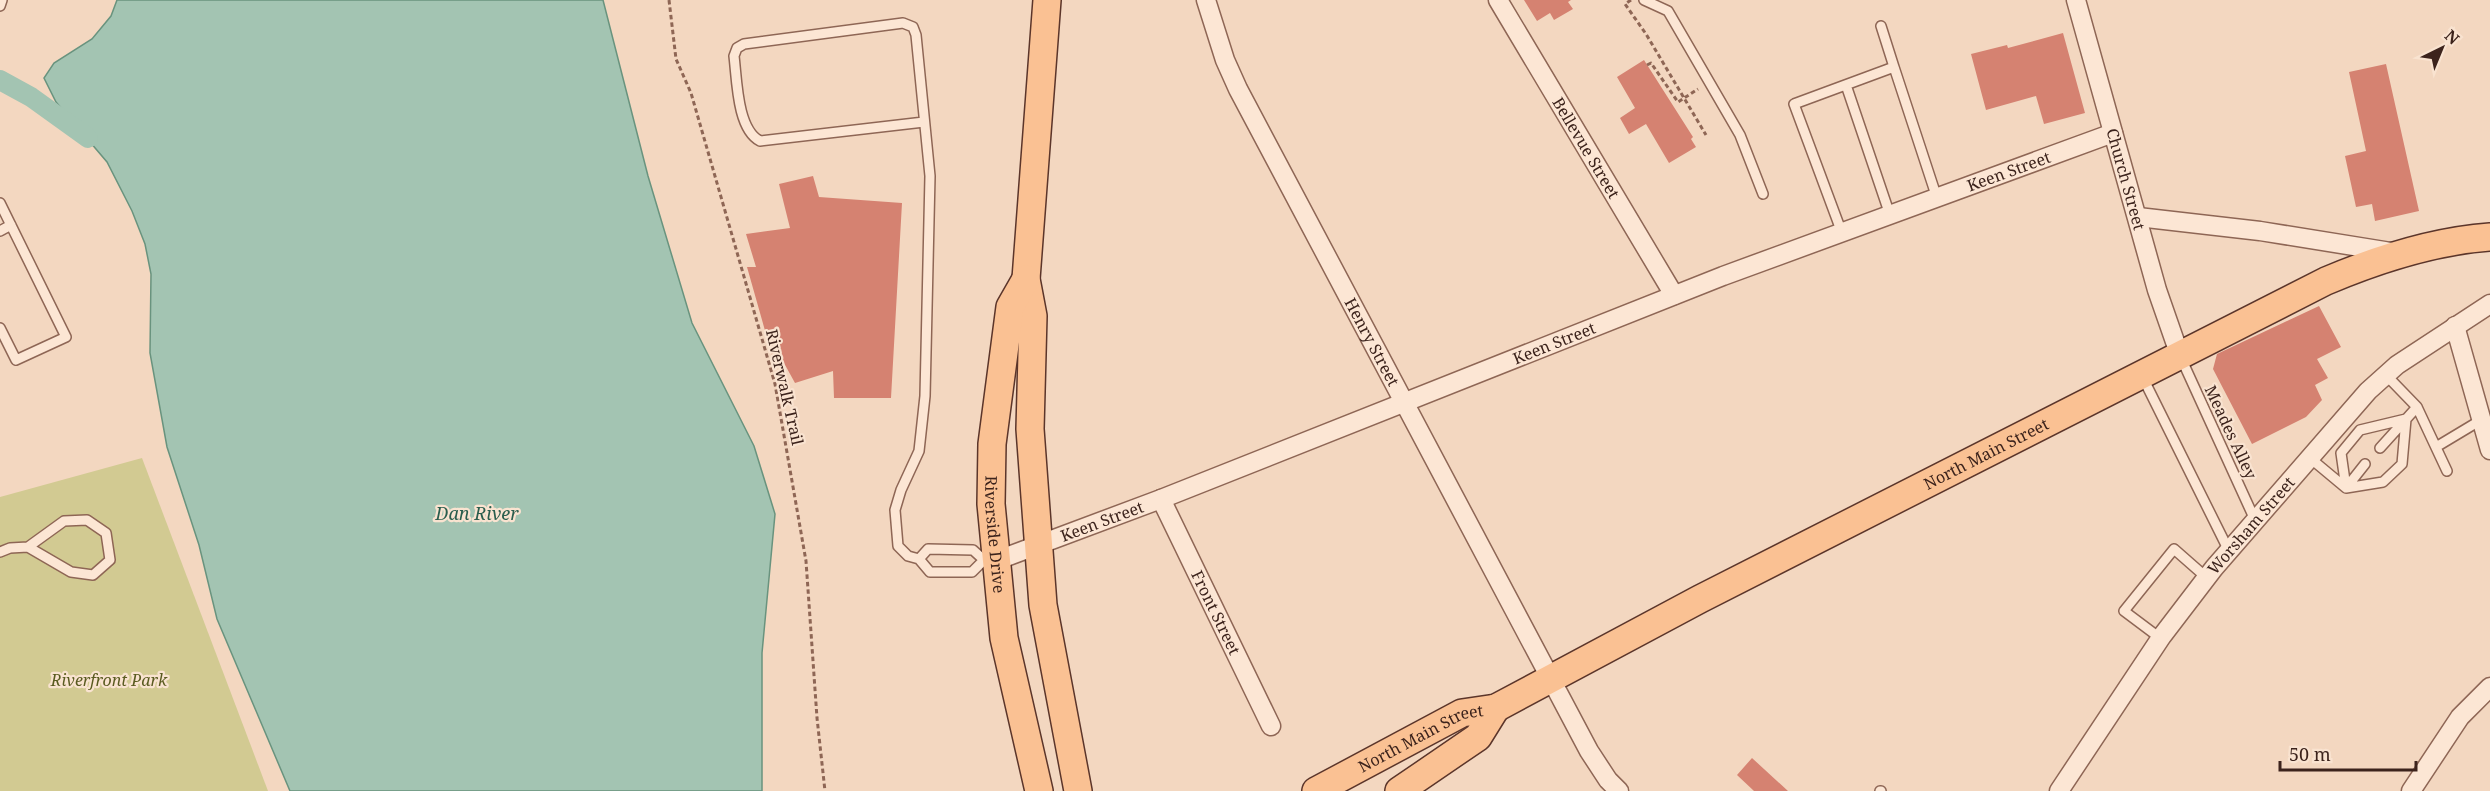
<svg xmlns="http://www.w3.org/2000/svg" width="2490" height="791" font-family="'Noto Serif',serif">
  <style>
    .green { fill: #d2ca92 }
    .water { fill: #a3c4b2; stroke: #69937e; stroke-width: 1.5 }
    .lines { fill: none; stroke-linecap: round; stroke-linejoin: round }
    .canal { stroke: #a3c4b2; stroke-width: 20 }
    .building { fill: #d58271 }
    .lane-casing { stroke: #8e6655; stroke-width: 12 }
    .street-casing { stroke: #8e6655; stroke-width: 21 }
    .primary-casing { stroke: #5b352a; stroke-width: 30 }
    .path { stroke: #8e6655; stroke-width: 3; stroke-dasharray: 4.5 3; stroke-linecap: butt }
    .lane { stroke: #fce6d4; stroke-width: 9 }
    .street { stroke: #fce6d4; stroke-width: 18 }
    .primary { stroke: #fac193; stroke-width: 27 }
    .labels { text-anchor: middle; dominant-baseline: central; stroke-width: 4.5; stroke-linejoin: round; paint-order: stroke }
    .street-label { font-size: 16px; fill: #3c231c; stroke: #f9e3d0 }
    .park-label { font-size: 16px; font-style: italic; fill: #5a5b20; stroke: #f9e3d0 }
    .water-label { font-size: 18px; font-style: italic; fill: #295d4d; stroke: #f9e3d0 }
  </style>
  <rect width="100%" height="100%" fill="#f3d7c0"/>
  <path class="green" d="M142 458 268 791H0V497Z"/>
  <path class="water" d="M117 0H603L648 176 692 323 754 446 775 514 762 653V791H290L217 619 199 545 167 447 150 353 151 274 145 244 132 211 107 162 56 102 44 78 54 63 92 39 111 16Z"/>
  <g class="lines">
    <path class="canal" d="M0 80 31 97 88 138"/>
  </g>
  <path class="building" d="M1524 0H1571L1568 2 1573 9 1554 20 1550 13 1537 21Z
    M2063 33 2085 113 2044 124 2036 96 1986 110 1971 54 2007 45 2008 48Z
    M1644 60 1693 137 1691 139 1696 147 1669 163 1646 124 1629 134 1620 118 1635 108 1617 77Z
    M2386 64 2419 211 2375 221 2372 204 2356 207 2345 156 2366 151 2349 72Z
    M813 176 819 197 902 203 891 398H834L833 371 795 383 784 363 775 366 747 267H756L746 234 790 228 779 184Z
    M2319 306 2341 347 2317 359 2328 378 2315 385 2322 400 2306 417 2252 444 2213 369 2217 354Z
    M1752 758 1788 791H1754L1737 775Z"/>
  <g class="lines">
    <defs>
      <path id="lane" d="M1644 0 1668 11 1740 135 1763 194
        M0 6 2 0
        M1881 26 1894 67
        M1846 85 1890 215
        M924 122 760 141C737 129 737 80 734 56L737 48 744 44 903 23 913 27 916 35 930 176 925 396 919 451 901 490 895 510 898 546 908 556 919 559 930 572H972L984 560
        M0 203 66 337 16 360 0 328
        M0 231 11 225
        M1842 233 1794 104 1894 67 1937 198
        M2181 358 2255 520
        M2143 378 2229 551
        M2417 407 2447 471
        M2406 419 2402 464 2383 482 2346 488 2341 453 2360 430Z
        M2436 447 2481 420
        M2380 448 2417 407 2386 375
        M2310 458 2346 488 2365 464
        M0 552 10 548 28 547 64 521 87 520 106 533 110 560 93 575 71 572 28 547
        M919 559 928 549 973 550 984 560H989
        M2160 638 2124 611 2174 549 2207 578
        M1880 791H1881"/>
      <g id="street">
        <path id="s1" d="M1206 0 1225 60 1238 89 1589 751 1608 780 1619 791"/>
        <path id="s2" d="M1498 0 1674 295"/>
        <path id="s3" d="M2076 0 2157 290 2180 356"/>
        <path d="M2138 217 2260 231 2397 253"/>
        <path d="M2455 326 2490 450"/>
        <path id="s4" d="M1161 499 1271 726"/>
        <path id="s5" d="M998 560 1161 499 1723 276 2113 133"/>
        <path id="s6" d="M2059 791 2162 636 2214 568 2368 391 2397 365 2490 304"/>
        <path d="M2411 791 2460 717 2490 687"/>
      </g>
      <g id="primary">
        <path d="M1047 0 1026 279 1033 316 1030 429 1043 605 1078 791"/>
        <path id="s7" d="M1026 279 1010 307 992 444 991 504 1004 638 1039 791"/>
        <path id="s8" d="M1316 791 1462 713 1496 708 1700 599 2326 281C2378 259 2434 241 2490 237"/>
        <path d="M1399 791 1478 737 1496 708"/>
      </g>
    </defs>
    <use href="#lane" class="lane-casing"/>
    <use href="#street" class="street-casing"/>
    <use href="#primary" class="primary-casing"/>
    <path class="path" d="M669 0 676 59 691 93 775 384 806 561 817 718 825 791
      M1631 0 1625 4 1646 34 1706 135
      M1647 65 1651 63 1678 102 1698 89"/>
    <use href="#lane" class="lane"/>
    <use href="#street" class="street"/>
    <use href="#primary" class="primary"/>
  </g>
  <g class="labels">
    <g class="street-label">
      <text stroke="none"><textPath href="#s2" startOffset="172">Bellevue Street</textPath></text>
      <text stroke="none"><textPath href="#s5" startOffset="1083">Keen Street</textPath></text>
      <text stroke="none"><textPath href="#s3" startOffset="186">Church Street</textPath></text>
      <text stroke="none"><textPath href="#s1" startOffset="381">Henry Street</textPath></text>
      <text stroke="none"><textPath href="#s5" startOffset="597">Keen Street</textPath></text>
      <text transform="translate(785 387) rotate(77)">Riverwalk Trail</text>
      <text transform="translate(2231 432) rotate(65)">Meades Alley</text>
      <text stroke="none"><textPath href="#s8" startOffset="752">North Main Street</textPath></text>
      <text stroke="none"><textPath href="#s5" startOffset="111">Keen Street</textPath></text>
      <text stroke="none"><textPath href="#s6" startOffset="328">Worsham Street</textPath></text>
      <text stroke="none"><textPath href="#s7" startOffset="261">Riverside Drive</textPath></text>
      <text stroke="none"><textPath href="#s4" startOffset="126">Front Street</textPath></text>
      <text stroke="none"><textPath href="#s8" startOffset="118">North Main Street</textPath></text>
    </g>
    <g class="park-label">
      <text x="109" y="680">Riverfront Park</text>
    </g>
    <g class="water-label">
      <text x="477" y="513">Dan River</text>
    </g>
  </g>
  <g transform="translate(2442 48) rotate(43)" stroke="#f9e3d0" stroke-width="4.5" paint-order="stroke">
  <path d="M0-4.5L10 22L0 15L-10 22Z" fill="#3c231c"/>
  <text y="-9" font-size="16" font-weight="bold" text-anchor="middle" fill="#3c231c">N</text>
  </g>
  <path d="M2280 761v9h136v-9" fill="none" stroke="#3c231c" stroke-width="3"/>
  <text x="2289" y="761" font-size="18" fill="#3c231c" stroke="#f9e3d0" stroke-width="4.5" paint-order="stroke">50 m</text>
</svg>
